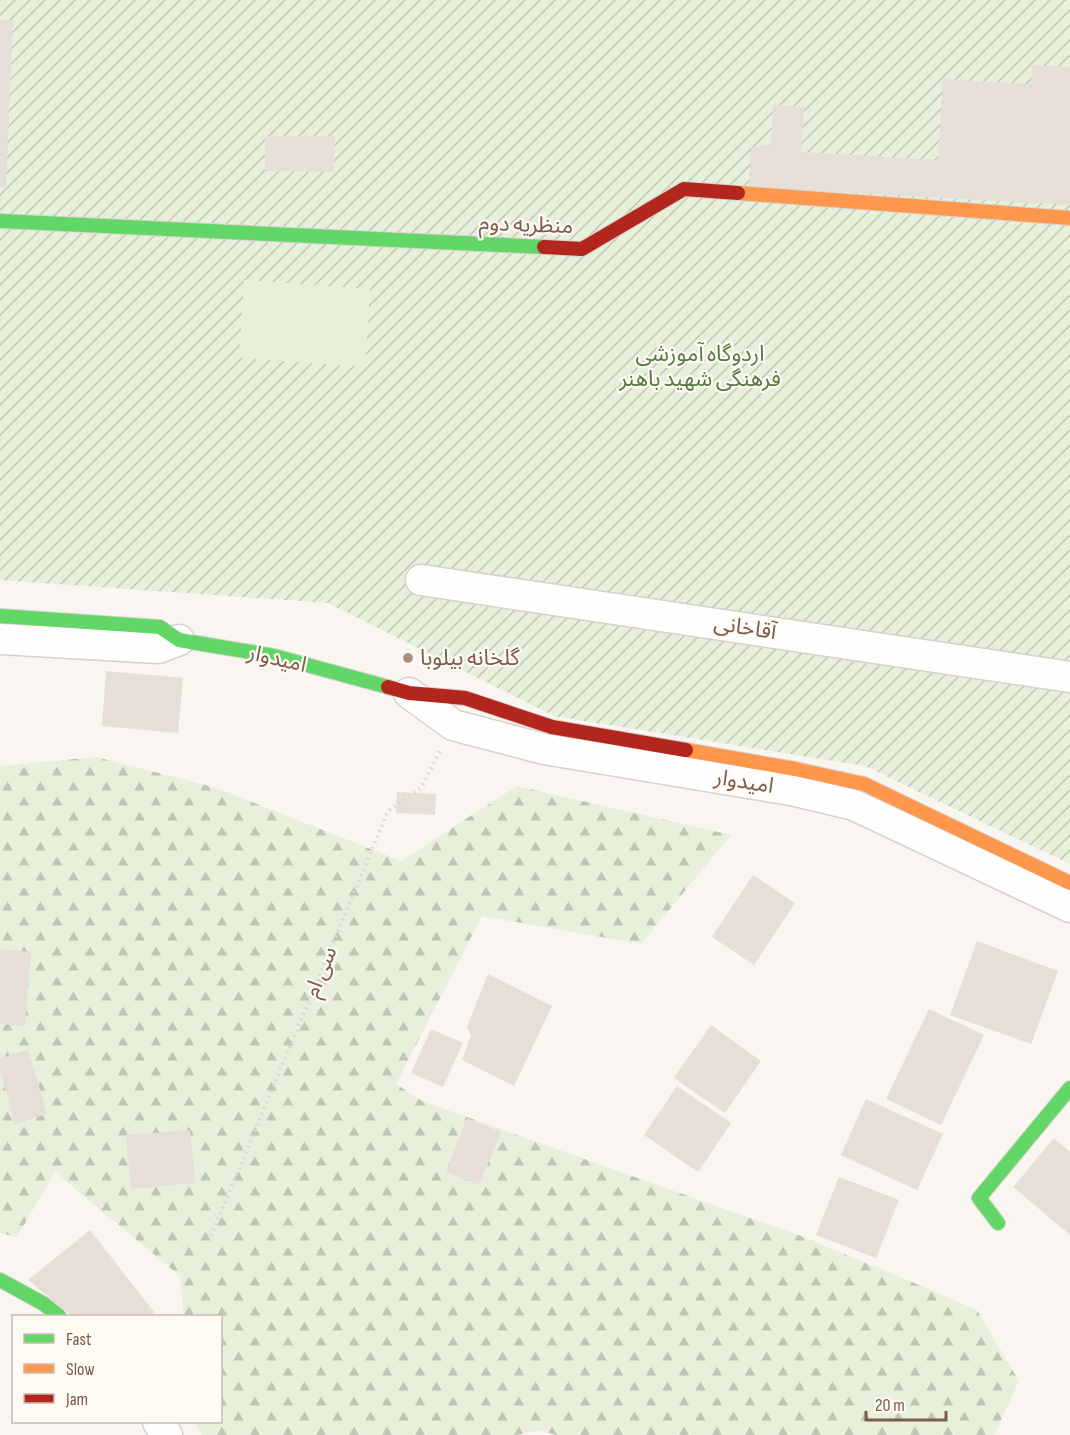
<svg xmlns="http://www.w3.org/2000/svg" width="1070" height="1435" font-family="'Sofia Sans Condensed','Noto Sans Arabic',sans-serif">
  <style>
    .forest { fill: url(#forest-firs) }
    .garden { fill: url(#garden-furrows) }
    .pitch { fill: #e7f0db }
    .building { fill: #e6ded7 }
    .lines { fill: none; stroke-linecap: round; stroke-linejoin: round }
    .street-casing { stroke: #d7d1cb; stroke-width: 33 }
    .fast-casing { stroke: #d9d2cb; stroke-width: 16 }
    .slow-casing { stroke: #d9d2cb; stroke-width: 16 }
    .jam-casing { stroke: #d9d2cb; stroke-width: 16 }
    .path { stroke: #dcd5d0; stroke-width: 4; stroke-dasharray: 1.5 4.5; stroke-linecap: butt }
    .street { stroke: #fefefd; stroke-width: 30 }
    .fast { stroke: #63d668; stroke-width: 14 }
    .slow { stroke: #ff974d; stroke-width: 14 }
    .jam { stroke: #b3261e; stroke-width: 14 }
    .poi-dot { fill: #a69286; stroke: #fffaf3; stroke-width: 2 }
    .labels { text-anchor: middle; dominant-baseline: central; stroke-width: 4.5; stroke-linejoin: round; paint-order: stroke }
    .street-label { font-size: 22px; fill: #7a5c4d; stroke: #fffaf3 }
    .park-label { font-size: 22px; fill: #537a41; stroke: #fffaf3 }
    .poi-label { font-size: 22px; fill: #7a5c4d; stroke: #fffaf3; text-anchor: start }
  </style>
  <defs>
    <pattern id="forest-firs" width="22" height="20" patternUnits="userSpaceOnUse" patternTransform="scale(1.5)"><rect width="22" height="20" fill="#e7f0db"/><path d="M5 1l3.5 6h-7zM16 11l3.5 6h-7z" fill="#c0c6b4"/></pattern>
    <pattern id="garden-furrows" width="10" height="10" patternUnits="userSpaceOnUse" patternTransform="scale(1.5)"><rect width="10" height="10" fill="#e7f0db"/><path d="M-1 1l2-2M0 10L10 0M9 11l2-2" fill="none" stroke="#c0c6b4"/></pattern>
  </defs>
  <rect width="100%" height="100%" fill="#f9f5f0"/>
  <path class="forest" d="M96 757 217 788 401 861 517 786 731 835 641 944 482 916 396 1084 422 1101 812 1240 824 1246 884 1270 977 1310 1019 1381 994 1435H556L539 1430 517 1435H202L194 1422H220V1316H184L180 1276 55 1172 17 1237 0 1233V766Z"/>
  <path class="garden" d="M0 0H1070V864L865 766 554 716 328 603 0 580Z"/>
  <path class="pitch" d="M244 280 370 289 365 367 239 358Z"/>
  <path class="building" d="M0 20H13L6 187H0Z
    M1032 65 1070 67V205L749 187 751 148 771 144 773 105 804 107 801 152 938 160 943 79 1031 84Z
    M265 136H335L334 172 265 171Z
    M106 671 183 678 178 733 102 726Z
    M397 792 436 794 435 815 396 813Z
    M753 875 795 903 754 965 712 937Z
    M977 941 1058 971 1031 1044 950 1015Z
    M0 949 31 952 25 1026 0 1024Z
    M488 974 552 1006 514 1086 462 1060 471 1035 467 1027Z
    M929 1009 984 1035 941 1125 886 1099Z
    M711 1025 761 1061 725 1113 674 1078Z
    M431 1029 463 1043 443 1087 411 1073Z
    M28 1050 47 1114 15 1124 0 1070V1058Z
    M677 1086 731 1123 698 1172 644 1135Z
    M866 1099 943 1134 917 1190 841 1155Z
    M467 1118 501 1132 479 1185 446 1172Z
    M190 1130 195 1183 131 1189 126 1135Z
    M1054 1138 1070 1152V1235L1013 1187Z
    M839 1177 899 1200 876 1258 816 1235Z
    M90 1230 154 1312 150 1316H72L28 1280Z"/>
  <g class="lines">
    <defs>
      <path id="street" d="M421 580 1070 677
        M0 639 158 648 179 640
        M409 693 453 725 544 749 791 790 854 805 1070 907
        M158 1422 167 1435"/>
      <path id="fast" d="M0 221 544 247
        M0 616 160 627 179 640 274 656 388 687
        M998 1223 979 1198 1070 1088
        M0 1280 44 1304 59 1316"/>
      <path id="slow" d="M738 193 1070 218
        M686 750 795 769 864 784 1070 883"/>
      <path id="jam" d="M544 247 582 249 684 189 738 193
        M388 687 409 693 465 698 552 727 686 750"/>
    </defs>
    <use href="#street" class="street-casing"/>
    <use href="#fast" class="fast-casing"/>
    <use href="#slow" class="slow-casing"/>
    <use href="#jam" class="jam-casing"/>
    <path class="path" d="M211 1236 388 811 421 788 441 749"/>
    <use href="#street" class="street"/>
    <use href="#fast" class="fast"/>
    <use href="#slow" class="slow"/>
    <use href="#jam" class="jam"/>
  </g>
  <circle class="poi-dot" cx="408" cy="658" r="6"/>
  <g class="labels">
    <g class="street-label">
      <text transform="translate(526 225) rotate(2)">منظریه دوم</text>
      <text transform="translate(745 628) rotate(9)">آقاخانی</text>
      <text transform="translate(277 659) rotate(13)">امیدوار</text>
      <text transform="translate(744 782) rotate(9)">امیدوار</text>
      <text transform="translate(321 972) rotate(-68)">سی ام</text>
    </g>
    <g class="park-label">
      <text x="700" y="354">اردوگاه آموزشی<tspan x="700" dy="25">فرهنگی شهید باهنر</tspan></text>
    </g>
    <g class="poi-label">
      <text x="420" y="658">گلخانه بیلوبا</text>
    </g>
  </g>
  <rect x="12" y="1315" width="210" height="108" fill="#fffaf3" stroke="#cabbb1" stroke-width="1.5"/>
  <rect x="24" y="1334" width="30" height="9" fill="#63d668" stroke="#cabbb1" stroke-width="1.5"/>
  <text x="66" y="1345" font-size="18" fill="#7a5c4d">Fast</text>
  <rect x="24" y="1364" width="30" height="9" fill="#ff974d" stroke="#cabbb1" stroke-width="1.5"/>
  <text x="66" y="1375" font-size="18" fill="#7a5c4d">Slow</text>
  <rect x="24" y="1394" width="30" height="9" fill="#b3261e" stroke="#cabbb1" stroke-width="1.5"/>
  <text x="66" y="1405" font-size="18" fill="#7a5c4d">Jam</text>
  <path d="M866 1411v9h80v-9" fill="none" stroke="#7a5c4d" stroke-width="3"/>
  <text x="875" y="1411" font-size="18" fill="#7a5c4d" stroke="#fffaf3" stroke-width="4.5" paint-order="stroke">20 m</text>
</svg>
